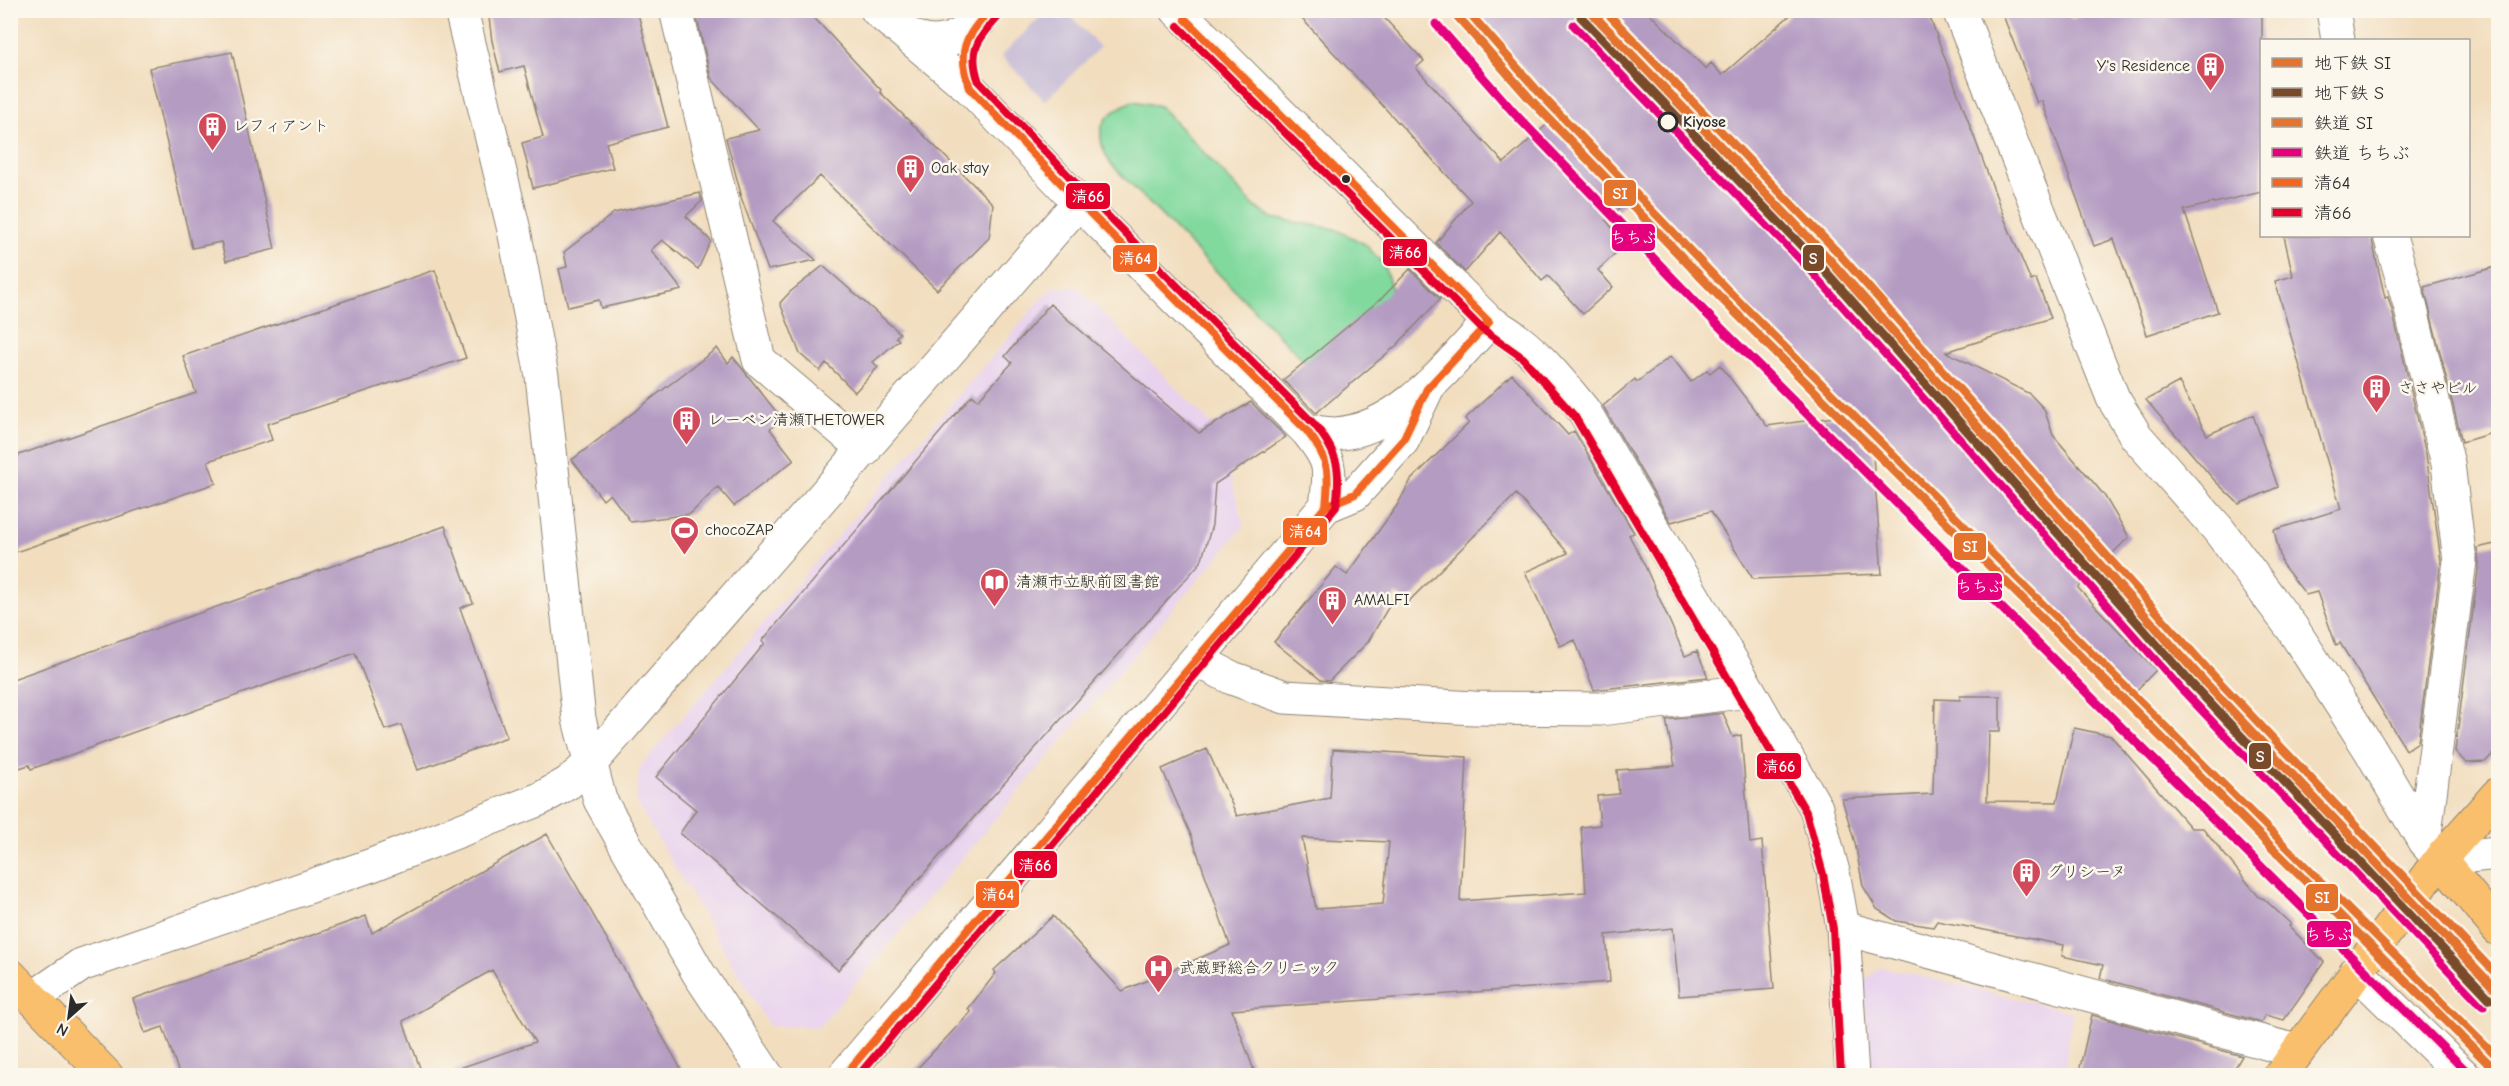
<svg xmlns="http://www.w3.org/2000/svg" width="2509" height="1086" font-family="'Comic Neue','Klee One',sans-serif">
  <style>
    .built { fill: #e8d2ee }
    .industrial { fill: #c9bfd7 }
    .green { fill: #81d99e; stroke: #568264; stroke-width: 1.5 }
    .building { fill: #b49bc2; fill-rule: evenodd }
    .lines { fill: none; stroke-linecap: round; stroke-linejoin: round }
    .minor-casing { stroke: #8e8475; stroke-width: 35 }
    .major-casing { stroke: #8e8475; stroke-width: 35 }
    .minor { stroke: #fff; stroke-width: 33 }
    .major { stroke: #f9bf6d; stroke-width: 33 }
    .bus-1-casing { stroke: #fbf7ec; stroke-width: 12 }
    .bus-2-casing { stroke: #fbf7ec; stroke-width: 12 }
    .bus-1 { stroke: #f26522; stroke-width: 8 }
    .bus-2 { stroke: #e4002b; stroke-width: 8 }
    .rail-1-casing { stroke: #fbf7ec; stroke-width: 14 }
    .rail-2-casing { stroke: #fbf7ec; stroke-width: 14 }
    .rail-1 { stroke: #e3732d; stroke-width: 9 }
    .rail-2 { stroke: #e5007d; stroke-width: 9 }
    .metro-1-casing { stroke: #fbf7ec; stroke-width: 14 }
    .metro-2-casing { stroke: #fbf7ec; stroke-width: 14 }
    .metro-1 { stroke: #e3732d; stroke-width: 9 }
    .metro-2 { stroke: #7a4b2a; stroke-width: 9 }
    .stop-dot { fill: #fbf7ec; stroke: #2b2b2b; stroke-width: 3 }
    .bus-dot { fill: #2b2b2b; stroke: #fbf7ec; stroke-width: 2 }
    .labels { text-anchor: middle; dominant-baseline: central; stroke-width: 5; stroke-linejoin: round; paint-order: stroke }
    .poi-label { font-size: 16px; fill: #2b2b2b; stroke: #fbf7ec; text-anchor: start }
    .stop-label { font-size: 16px; font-weight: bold; fill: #2b2b2b; stroke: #fbf7ec; text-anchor: start }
    .line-badge { stroke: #fbf7ec; stroke-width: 2 }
    .badge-label { font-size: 16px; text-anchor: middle; font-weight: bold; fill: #fff }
  </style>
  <rect width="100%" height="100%" fill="#fbf7ec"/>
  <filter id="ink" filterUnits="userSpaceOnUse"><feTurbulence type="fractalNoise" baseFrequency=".0167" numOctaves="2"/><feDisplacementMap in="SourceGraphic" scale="12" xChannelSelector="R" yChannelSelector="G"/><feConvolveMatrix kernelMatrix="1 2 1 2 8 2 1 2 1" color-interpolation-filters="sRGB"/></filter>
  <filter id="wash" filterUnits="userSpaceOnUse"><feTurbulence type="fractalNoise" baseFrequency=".008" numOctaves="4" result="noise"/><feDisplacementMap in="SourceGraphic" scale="24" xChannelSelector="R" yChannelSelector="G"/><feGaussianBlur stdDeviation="1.35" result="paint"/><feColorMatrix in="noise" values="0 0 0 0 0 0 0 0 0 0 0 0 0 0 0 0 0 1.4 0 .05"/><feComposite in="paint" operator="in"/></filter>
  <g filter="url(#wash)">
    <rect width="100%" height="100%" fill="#f2debf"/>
    <path class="built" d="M1077 287 1219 432 1244 526 819 1027 769 1026 636 802 640 767 1051 288Z
      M1882 967 2072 1012 2064 1075H1872L1863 981Z"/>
    <path class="industrial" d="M1046 11H1066L1100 47 1045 101 1001 56Z"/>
    <path class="green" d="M1133 101 1160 106 1255 207 1272 218 1335 229 1365 244 1384 265 1394 297 1311 368 1110 163C1092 132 1100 115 1133 101Z"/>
    <g id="blocks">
      <path class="building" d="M488 10H637L668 127 606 143 613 168 533 188 522 143 543 137 524 66 500 72 492 41Z
        M695 10H807L881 90 880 92 993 204 989 238 937 290 820 176 773 221 816 260 768 270 739 192 741 194 726 138 759 130 711 78Z
        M1294 10H1377L1424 61 1416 68 1504 163 1562 111 1472 10H1646L1706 69 1711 63 1722 75 1796 10H1927L2005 220 2031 281 2036 279 2051 318 1946 352 2030 394 2044 409 2053 435 2104 495 2129 537 2078 588 2156 670 2129 698 2039 611 1872 442 1882 574 1753 579 1711 511 1671 522 1603 406 1635 379 1637 382 1671 356 1691 382 1707 370 1710 373 1720 365 1767 426 1850 415 1635 194 1606 220 1625 244 1598 270 1613 287 1583 314 1548 276 1542 281 1500 232 1465 272 1436 243 1471 201Z
        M2001 10H2068L2071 19 2099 10H2262V192L2184 210 2218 312 2147 335 2114 239 2094 246 2042 101 2037 103Z
        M232 52 275 249 226 261 221 242 192 248 149 68Z
        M700 193 702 201 686 216 711 241 698 269 662 240 651 250 682 290 601 308 599 300 568 307 559 269 567 267 564 252 614 213Z
        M2284 236H2371L2385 298 2388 297 2392 310 2426 454 2441 561 2418 742 2406 750 2340 643 2336 645 2317 592 2306 595 2282 564 2274 530 2341 509 2275 281 2293 276Z
        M823 266 900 333 896 337 899 340 873 362 878 367 855 392 826 363 820 371 800 354 780 303 790 292Z
        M2499 266V431L2462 442 2424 287Z
        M1410 269 1440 299 1397 345 1316 413 1283 380 1383 297Z
        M435 270 466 358 267 424 272 440 208 461 216 483 10 554V458L196 393 183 356Z
        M1050 304 1199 433 1251 402 1286 437 1215 484 1212 525 1201 562 838 970 680 833 696 810 656 777 765 643 762 641 972 395 978 400 1012 363 1005 356Z
        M717 348 728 363 733 357 782 419 770 429 794 460 734 506 718 487 690 514 631 522 610 494 603 500 572 460Z
        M1512 374 1568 435 1574 431 1634 533 1629 535 1645 566 1685 656 1697 651 1708 677 1594 690 1575 640 1560 646 1525 572 1568 553 1516 494 1408 602 1396 594 1368 642 1329 681 1321 680 1274 642 1336 567 1347 575 1398 504 1411 480 1469 423 1465 419Z
        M2179 382 2207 435 2253 415 2278 487 2239 504 2215 481 2146 400Z
        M445 526 473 603 460 608 507 737 418 770 401 725 385 730 355 653 31 769 29 765 10 771V680Z
        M2499 543V748L2485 762 2466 763 2455 751 2479 563 2477 548Z
        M1960 696H2000V732H1989L1987 801 2057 802 2074 728 2111 736 2191 828H2203L2259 897 2264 899 2291 924 2289 926 2324 962 2284 1020 2265 1015 2261 1022 2100 978 2103 965 2062 956 2064 945 1937 921 1933 927 1896 921 1877 909 1863 886 1855 843 1842 799 1933 794 1935 699 1960 700Z
        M1723 713 1733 737 1741 735 1750 843 1762 841 1774 989 1679 996 1673 928 1606 935 1610 982 1232 1010 1256 1076H910L971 1012 968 1009 996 973 994 970 1053 916 1122 991 1230 945 1191 835 1162 769 1207 749 1237 816 1330 798 1333 749 1467 757 1460 901 1586 892 1581 827 1600 825 1597 796 1619 794 1617 770 1675 766 1666 720ZM1302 838 1389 842 1383 904 1316 909Z
        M547 834 685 1076H455L454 1070 535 1042 492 970 403 1021 423 1076H180L163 1027 145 1033 133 999 366 916 372 933Z
        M2092 1015 2242 1056 2230 1076H2078Z"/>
    </g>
  </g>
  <g filter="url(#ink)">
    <use href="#blocks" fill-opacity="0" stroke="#8e8475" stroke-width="1.5"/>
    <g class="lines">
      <defs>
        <path id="minor" d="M461 10 514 230 542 376 579 719 600 800 699 974 767 1076
          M676 10 759 360 865 450
          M877 10C913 43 937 56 979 22
          M1177 10 1489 322C1529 342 1557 377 1584 411L1749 691 1816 808 1833 872 1843 928 1852 1076
          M1959 10 2113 398 2136 436 2218 529 2292 628 2369 748 2424 841 2440 859 2498 853
          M2333 10 2338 40
          M896 26 970 88 1079 202 1307 431C1332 462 1331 467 1326 506
          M2390 236 2410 305 2448 464 2460 561 2424 841
          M1307 431C1316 432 1326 434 1335 434 1399 430 1448 366 1489 322
          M1197 660 1232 678 1285 697 1474 708 1600 709 1749 691
          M1843 928 2296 1051
          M2356 971 2464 1076
          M33 998 81 965 372 865 540 799 568 783 590 764 1079 202
          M844 1076 1326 506 1355 494 1403 440 1427 389"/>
        <path id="major" d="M2440 859 2498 929
          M10 975 107 1076
          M2280 1076 2440 859 2498 794"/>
      </defs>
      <use href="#minor" class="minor-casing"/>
      <use href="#major" class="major-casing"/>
      <use href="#minor" class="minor"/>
      <use href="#major" class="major"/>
      <defs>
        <path id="bus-1" d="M990 10C964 38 957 51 970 88L1079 202 1307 431C1329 459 1330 471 1326 506
          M844 1076 1326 506 1355 494 1403 440 1427 389 1489 322 1185 19"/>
        <path id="bus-2" d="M1178 26 1482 329 1523 358 1575 417 1806 812 1823 874 1833 929 1841 1076
          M858 1076 1336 507C1341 470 1339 455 1315 425L1087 195 979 82C968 51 977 40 998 17"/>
      </defs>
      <use href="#bus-1" class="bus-1-casing"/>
      <use href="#bus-2" class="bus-2-casing"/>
      <use href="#bus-1" class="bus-1"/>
      <use href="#bus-2" class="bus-2"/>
      <defs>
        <path id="rail-1" d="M1466 10 1539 93 1728 291 2498 1059
          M1604 10 1835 250 2206 668 2498 977"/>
        <path id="rail-2" d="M1436 24 1516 115 1706 313 2471 1076
          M1574 25 1812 271 2182 689 2483 1006"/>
      </defs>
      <use href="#rail-1" class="rail-1-casing"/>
      <use href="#rail-2" class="rail-2-casing"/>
      <use href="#rail-1" class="rail-1"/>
      <use href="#rail-2" class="rail-2"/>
      <defs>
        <path id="metro-1" d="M1452 10 1531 100 1721 298 2498 1073
          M1589 10 1827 257 2198 675 2498 992"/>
        <path id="metro-2" d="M1581 17 1819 264 2190 682 2490 999"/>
      </defs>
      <use href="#metro-1" class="metro-1-casing"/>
      <use href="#metro-2" class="metro-2-casing"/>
      <use href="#metro-1" class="metro-1"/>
      <use href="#metro-2" class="metro-2"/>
    </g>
  </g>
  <defs>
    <symbol id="building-pin" viewBox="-11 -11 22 30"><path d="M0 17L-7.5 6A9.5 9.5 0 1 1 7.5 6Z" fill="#d1495b" stroke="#fbf7ec"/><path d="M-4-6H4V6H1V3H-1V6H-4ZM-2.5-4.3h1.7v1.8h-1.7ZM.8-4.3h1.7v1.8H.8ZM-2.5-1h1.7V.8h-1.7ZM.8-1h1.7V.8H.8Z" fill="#fff"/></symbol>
    <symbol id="stadium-pin" viewBox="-11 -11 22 30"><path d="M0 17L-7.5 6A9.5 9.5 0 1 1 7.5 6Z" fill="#d1495b" stroke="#fbf7ec"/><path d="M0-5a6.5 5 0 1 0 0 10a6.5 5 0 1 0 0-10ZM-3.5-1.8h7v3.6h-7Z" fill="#fff"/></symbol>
    <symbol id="library-pin" viewBox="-11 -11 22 30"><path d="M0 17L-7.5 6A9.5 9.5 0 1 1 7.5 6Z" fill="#d1495b" stroke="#fbf7ec"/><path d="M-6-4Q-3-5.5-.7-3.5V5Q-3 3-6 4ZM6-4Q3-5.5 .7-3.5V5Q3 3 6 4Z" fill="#fff"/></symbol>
    <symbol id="hospital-pin" viewBox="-11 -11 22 30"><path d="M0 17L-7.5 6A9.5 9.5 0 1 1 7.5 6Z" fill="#d1495b" stroke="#fbf7ec"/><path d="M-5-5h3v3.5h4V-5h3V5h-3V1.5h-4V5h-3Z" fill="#fff"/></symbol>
  </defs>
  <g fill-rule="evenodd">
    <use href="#building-pin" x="2194" y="50" width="33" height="45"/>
    <use href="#building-pin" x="196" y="110" width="33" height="45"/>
    <use href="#building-pin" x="894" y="152" width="33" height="45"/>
    <use href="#building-pin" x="2360" y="372" width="33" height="45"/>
    <use href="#building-pin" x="670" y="404" width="33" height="45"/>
    <use href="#stadium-pin" x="668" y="514" width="33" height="45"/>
    <use href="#library-pin" x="978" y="566" width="33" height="45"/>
    <use href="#building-pin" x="1316" y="584" width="33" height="45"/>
    <use href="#building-pin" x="2010" y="856" width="33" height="45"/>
    <use href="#hospital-pin" x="1142" y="952" width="33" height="45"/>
  </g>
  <circle class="stop-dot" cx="1668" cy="122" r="9"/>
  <circle class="bus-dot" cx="1346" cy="179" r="5"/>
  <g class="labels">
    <g class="poi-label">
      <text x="2190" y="66" text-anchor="end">Y's Residence</text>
      <text x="233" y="126">レフィアント</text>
      <text x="931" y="168">Oak stay</text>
      <text x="2398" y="388">ささやビル</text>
      <text x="708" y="420">レーベン清瀬THETOWER</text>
      <text x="705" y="530">chocoZAP</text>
      <text x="1016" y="582">清瀬市立駅前図書館</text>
      <text x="1354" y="600">AMALFI</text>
      <text x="2047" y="872">グリシーヌ</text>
      <text x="1179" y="968">武蔵野総合クリニック</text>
    </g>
    <g class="stop-label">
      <text x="1683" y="122">Kiyose</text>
    </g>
  </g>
  <g class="line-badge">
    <rect x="1603" y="179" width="34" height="28" rx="6" fill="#e3732d"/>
    <rect x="1065" y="182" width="46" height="28" rx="6" fill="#e4002b"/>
    <rect x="1611" y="223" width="45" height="29" rx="6" fill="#e5007d"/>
    <rect x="1382" y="238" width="46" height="29" rx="6" fill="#e4002b"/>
    <rect x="1802" y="244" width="23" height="28" rx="6" fill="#7a4b2a"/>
    <rect x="1112" y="244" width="46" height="29" rx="6" fill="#f26522"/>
    <rect x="1282" y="517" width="46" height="29" rx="6" fill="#f26522"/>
    <rect x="1953" y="532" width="34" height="29" rx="6" fill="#e3732d"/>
    <rect x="1957" y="572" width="46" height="29" rx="6" fill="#e5007d"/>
    <rect x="2248" y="742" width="24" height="28" rx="6" fill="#7a4b2a"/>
    <rect x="1756" y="752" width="46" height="28" rx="6" fill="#e4002b"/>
    <rect x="1013" y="850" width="45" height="29" rx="6" fill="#e4002b"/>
    <rect x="975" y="880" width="45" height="29" rx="6" fill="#f26522"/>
    <rect x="2305" y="883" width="34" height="29" rx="6" fill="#e3732d"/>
    <rect x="2306" y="920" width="46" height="28" rx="6" fill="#e5007d"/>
  </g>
  <g class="badge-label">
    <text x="1620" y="199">SI</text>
    <text x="1088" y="202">清66</text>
    <text x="1634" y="243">ちちぶ</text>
    <text x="1405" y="258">清66</text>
    <text x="1813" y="264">S</text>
    <text x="1135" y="264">清64</text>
    <text x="1305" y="537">清64</text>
    <text x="1970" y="552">SI</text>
    <text x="1980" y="592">ちちぶ</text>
    <text x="2260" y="762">S</text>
    <text x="1779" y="772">清66</text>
    <text x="1035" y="871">清66</text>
    <text x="998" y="900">清64</text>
    <text x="2322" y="903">SI</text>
    <text x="2329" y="940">ちちぶ</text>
  </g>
  <rect width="2509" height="1086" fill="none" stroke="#fbf7ec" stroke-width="36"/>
  <rect x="2260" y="39" width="210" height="198" fill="#fbf7ec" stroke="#a8a59f" stroke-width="1.5"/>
  <rect x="2272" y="58" width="30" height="9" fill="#e3732d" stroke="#a8a59f" stroke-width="1.5"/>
  <text x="2314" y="69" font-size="18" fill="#2b2b2b">地下鉄 SI</text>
  <rect x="2272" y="88" width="30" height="9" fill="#7a4b2a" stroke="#a8a59f" stroke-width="1.5"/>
  <text x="2314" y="99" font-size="18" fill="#2b2b2b">地下鉄 S</text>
  <rect x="2272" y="118" width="30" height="9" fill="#e3732d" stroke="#a8a59f" stroke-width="1.5"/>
  <text x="2314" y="129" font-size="18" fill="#2b2b2b">鉄道 SI</text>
  <rect x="2272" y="148" width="30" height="9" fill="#e5007d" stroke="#a8a59f" stroke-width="1.5"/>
  <text x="2314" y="159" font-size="18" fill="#2b2b2b">鉄道 ちちぶ</text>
  <rect x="2272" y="178" width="30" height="9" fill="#f26522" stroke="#a8a59f" stroke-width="1.5"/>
  <text x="2314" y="189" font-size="18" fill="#2b2b2b">清64</text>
  <rect x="2272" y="208" width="30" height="9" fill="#e4002b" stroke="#a8a59f" stroke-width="1.5"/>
  <text x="2314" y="219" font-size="18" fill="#2b2b2b">清66</text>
  <g transform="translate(69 1017) rotate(208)" stroke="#fbf7ec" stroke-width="4.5" paint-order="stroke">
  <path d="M0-4.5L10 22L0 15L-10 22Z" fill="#2b2b2b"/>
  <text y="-9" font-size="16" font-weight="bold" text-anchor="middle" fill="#2b2b2b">N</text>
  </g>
</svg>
